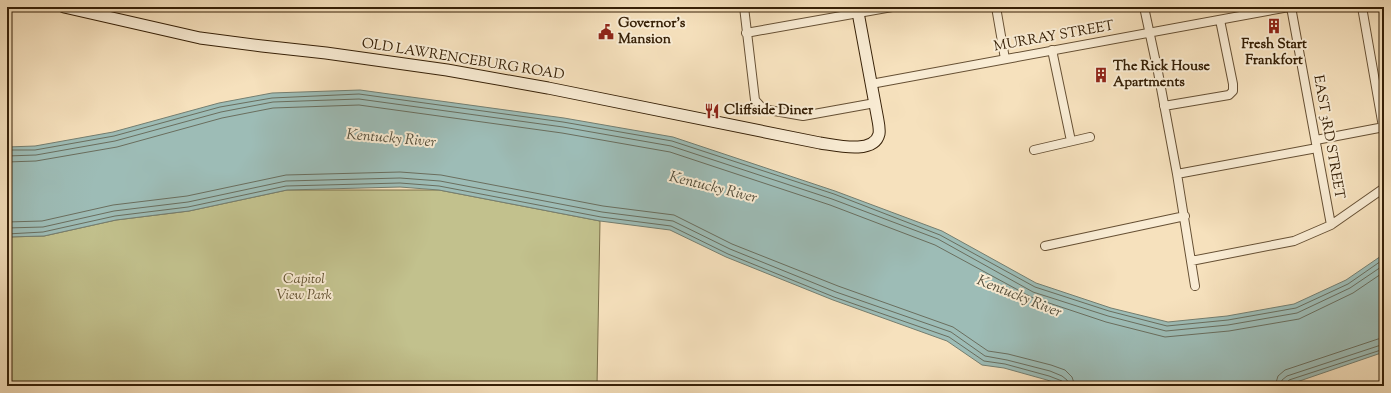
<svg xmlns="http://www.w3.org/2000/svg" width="1391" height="393" font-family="'Sorts Mill Goudy',serif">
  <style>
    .green { fill: #c2c18d; stroke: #7c704a }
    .water { fill: #9dbcb6; stroke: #747e70 }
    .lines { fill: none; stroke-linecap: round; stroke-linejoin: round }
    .shore { stroke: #6a6e5e; stroke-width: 1 }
    .street-casing { stroke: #665034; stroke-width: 10 }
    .secondary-casing { stroke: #362007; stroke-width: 13 }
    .street { stroke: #f9ecd4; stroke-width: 8 }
    .secondary { stroke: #f9ecd4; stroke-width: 11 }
    .labels { text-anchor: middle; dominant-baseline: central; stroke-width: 4; stroke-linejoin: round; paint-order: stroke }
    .poi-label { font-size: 14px; font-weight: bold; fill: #362007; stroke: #f9ecd4; text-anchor: start }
    .street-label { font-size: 14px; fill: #362007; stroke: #f9ecd4 }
    .park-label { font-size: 14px; font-style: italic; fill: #60502f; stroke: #f9ecd4 }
    .water-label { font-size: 15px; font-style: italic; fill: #554f3c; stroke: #f9ecd4 }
  </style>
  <rect width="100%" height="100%" fill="#f6e1bd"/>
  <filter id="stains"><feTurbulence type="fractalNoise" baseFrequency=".005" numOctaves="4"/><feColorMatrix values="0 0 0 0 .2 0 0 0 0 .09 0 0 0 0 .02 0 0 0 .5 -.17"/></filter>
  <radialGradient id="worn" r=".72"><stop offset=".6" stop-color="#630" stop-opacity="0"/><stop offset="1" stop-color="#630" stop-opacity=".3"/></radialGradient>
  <path class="green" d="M287 190H439L600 221 597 386H7V237L44 236 116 220 189 211Z"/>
  <path class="water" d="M360 90 564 118 673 137 835 191 942 231 1036 283 1111 308 1168 322 1227 316 1294 304 1346 280 1384 254V352L1285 386H1064L1047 380 1004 368 982 365 947 341 833 300 726 257 670 230 600 221 439 190 400 187 287 190 189 211 116 220 44 236 7 237V147L35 146 113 132 219 103 272 93Z"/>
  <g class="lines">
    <path class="shore" d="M7 150H35L114 136 220 107 272 98 359 94 563 122 672 141 834 194 940 235 1035 287 1109 311 1167 326 1228 320 1296 308 1348 284 1384 259
      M7 156 36 155 115 141 221 112 273 102 359 99 563 127 671 146 832 199 938 239 1033 292 1108 316 1166 331 1228 325 1297 313 1350 288 1384 265
      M7 162 36 161 117 147 222 118 273 108 359 105 562 133 670 152 830 205 935 245 1031 297 1106 322 1165 337 1229 331 1299 319 1353 293 1384 272
      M7 222 42 221 113 205 187 196 286 175 400 172 441 175 603 206 674 215 732 244 838 286 953 327 988 351 1008 354 1051 365 1065 370 1072 377 1075 386
      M7 228 43 227 114 211 188 202 286 181 400 178 440 181 602 212 673 221 730 249 836 292 951 332 985 356 1007 360 1050 371 1062 376 1067 380 1069 386
      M7 234 43 232 115 216 188 207 286 186 400 183 439 186 601 217 671 226 728 254 834 297 949 337 984 361 1005 364 1049 376 1062 381 1064 386
      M1275 386 1278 376 1285 370 1378 339 1384 338
      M1281 386 1282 380 1287 376 1384 344
      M1286 386 1287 383 1289 380 1384 349"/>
    <defs>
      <path id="street" d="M744 7 755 100 763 109 803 116 875 103
        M996 7 1005 59
        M1144 7 1158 72 1177 174 1195 286
        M1291 7 1331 225
        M1362 7 1383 127
        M746 33 892 7
        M1052 50 1071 141
        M871 84 1289 7
        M1164 106 1229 95 1233 91V84L1220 20
        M1316 140 1384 127
        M1034 150 1090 137
        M1177 174 1317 148
        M1045 246 1185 216
        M1191 261 1294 241 1331 225 1384 188"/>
      <path id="secondary" d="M64 7 200 38 262 46 326 53 447 70 548 88 820 143C835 145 874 155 879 134 880 128 878 121 877 115L857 7"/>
    </defs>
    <use href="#street" class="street-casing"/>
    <use href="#secondary" class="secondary-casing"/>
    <use href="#street" class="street"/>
    <use href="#secondary" class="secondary"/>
  </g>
  <defs>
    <symbol id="building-bare" viewBox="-9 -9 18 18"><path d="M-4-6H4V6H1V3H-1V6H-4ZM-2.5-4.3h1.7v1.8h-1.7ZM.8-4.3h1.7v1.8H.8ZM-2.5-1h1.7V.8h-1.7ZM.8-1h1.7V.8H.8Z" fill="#8f2418" stroke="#f9ecd4" stroke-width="2.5" paint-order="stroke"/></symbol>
    <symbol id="civic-bare" viewBox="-9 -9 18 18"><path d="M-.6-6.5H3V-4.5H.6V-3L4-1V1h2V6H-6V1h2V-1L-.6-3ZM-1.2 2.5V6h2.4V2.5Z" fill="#8f2418" stroke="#f9ecd4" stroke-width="2.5" paint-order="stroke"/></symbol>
    <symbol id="restaurant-bare" viewBox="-9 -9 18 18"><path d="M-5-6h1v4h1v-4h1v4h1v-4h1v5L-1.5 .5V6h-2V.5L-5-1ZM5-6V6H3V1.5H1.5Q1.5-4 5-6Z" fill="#8f2418" stroke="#f9ecd4" stroke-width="2.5" paint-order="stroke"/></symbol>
  </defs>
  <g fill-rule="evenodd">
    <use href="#building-bare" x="1263" y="15" width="22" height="22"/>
    <use href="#civic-bare" x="595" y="21" width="22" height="22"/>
    <use href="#building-bare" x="1090" y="64" width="22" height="22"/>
    <use href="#restaurant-bare" x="701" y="100" width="22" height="22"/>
  </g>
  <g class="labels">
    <g class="poi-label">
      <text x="618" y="24">Governor's<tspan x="618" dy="16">Mansion</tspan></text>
      <text x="1274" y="45" text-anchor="middle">Fresh Start<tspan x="1274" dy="16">Frankfort</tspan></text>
      <text x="1113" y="67">The Rick House<tspan x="1113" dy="16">Apartments</tspan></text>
      <text x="724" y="111">Cliffside Diner</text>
    </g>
    <g class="street-label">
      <text transform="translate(1054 37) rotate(-10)">MURRAY STREET</text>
      <text transform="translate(463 60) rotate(9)">OLD LAWRENCEBURG ROAD</text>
      <text transform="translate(1328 137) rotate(80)">EAST 3RD STREET</text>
    </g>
    <g class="park-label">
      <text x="304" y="280">Capitol<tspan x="304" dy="16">View Park</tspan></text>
    </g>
    <g class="water-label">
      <text transform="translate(391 139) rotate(5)">Kentucky River</text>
      <text transform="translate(713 188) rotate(14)">Kentucky River</text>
      <text transform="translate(1019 297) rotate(22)">Kentucky River</text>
    </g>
  </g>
  <rect width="1391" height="393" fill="none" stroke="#f6e1bd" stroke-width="24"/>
  <rect x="8" y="8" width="1375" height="377" fill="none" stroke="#362007" stroke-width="2"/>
  <rect x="12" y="12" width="1367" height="369" fill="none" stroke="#362007"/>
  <rect width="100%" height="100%" filter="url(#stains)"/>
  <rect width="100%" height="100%" fill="url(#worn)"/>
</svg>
